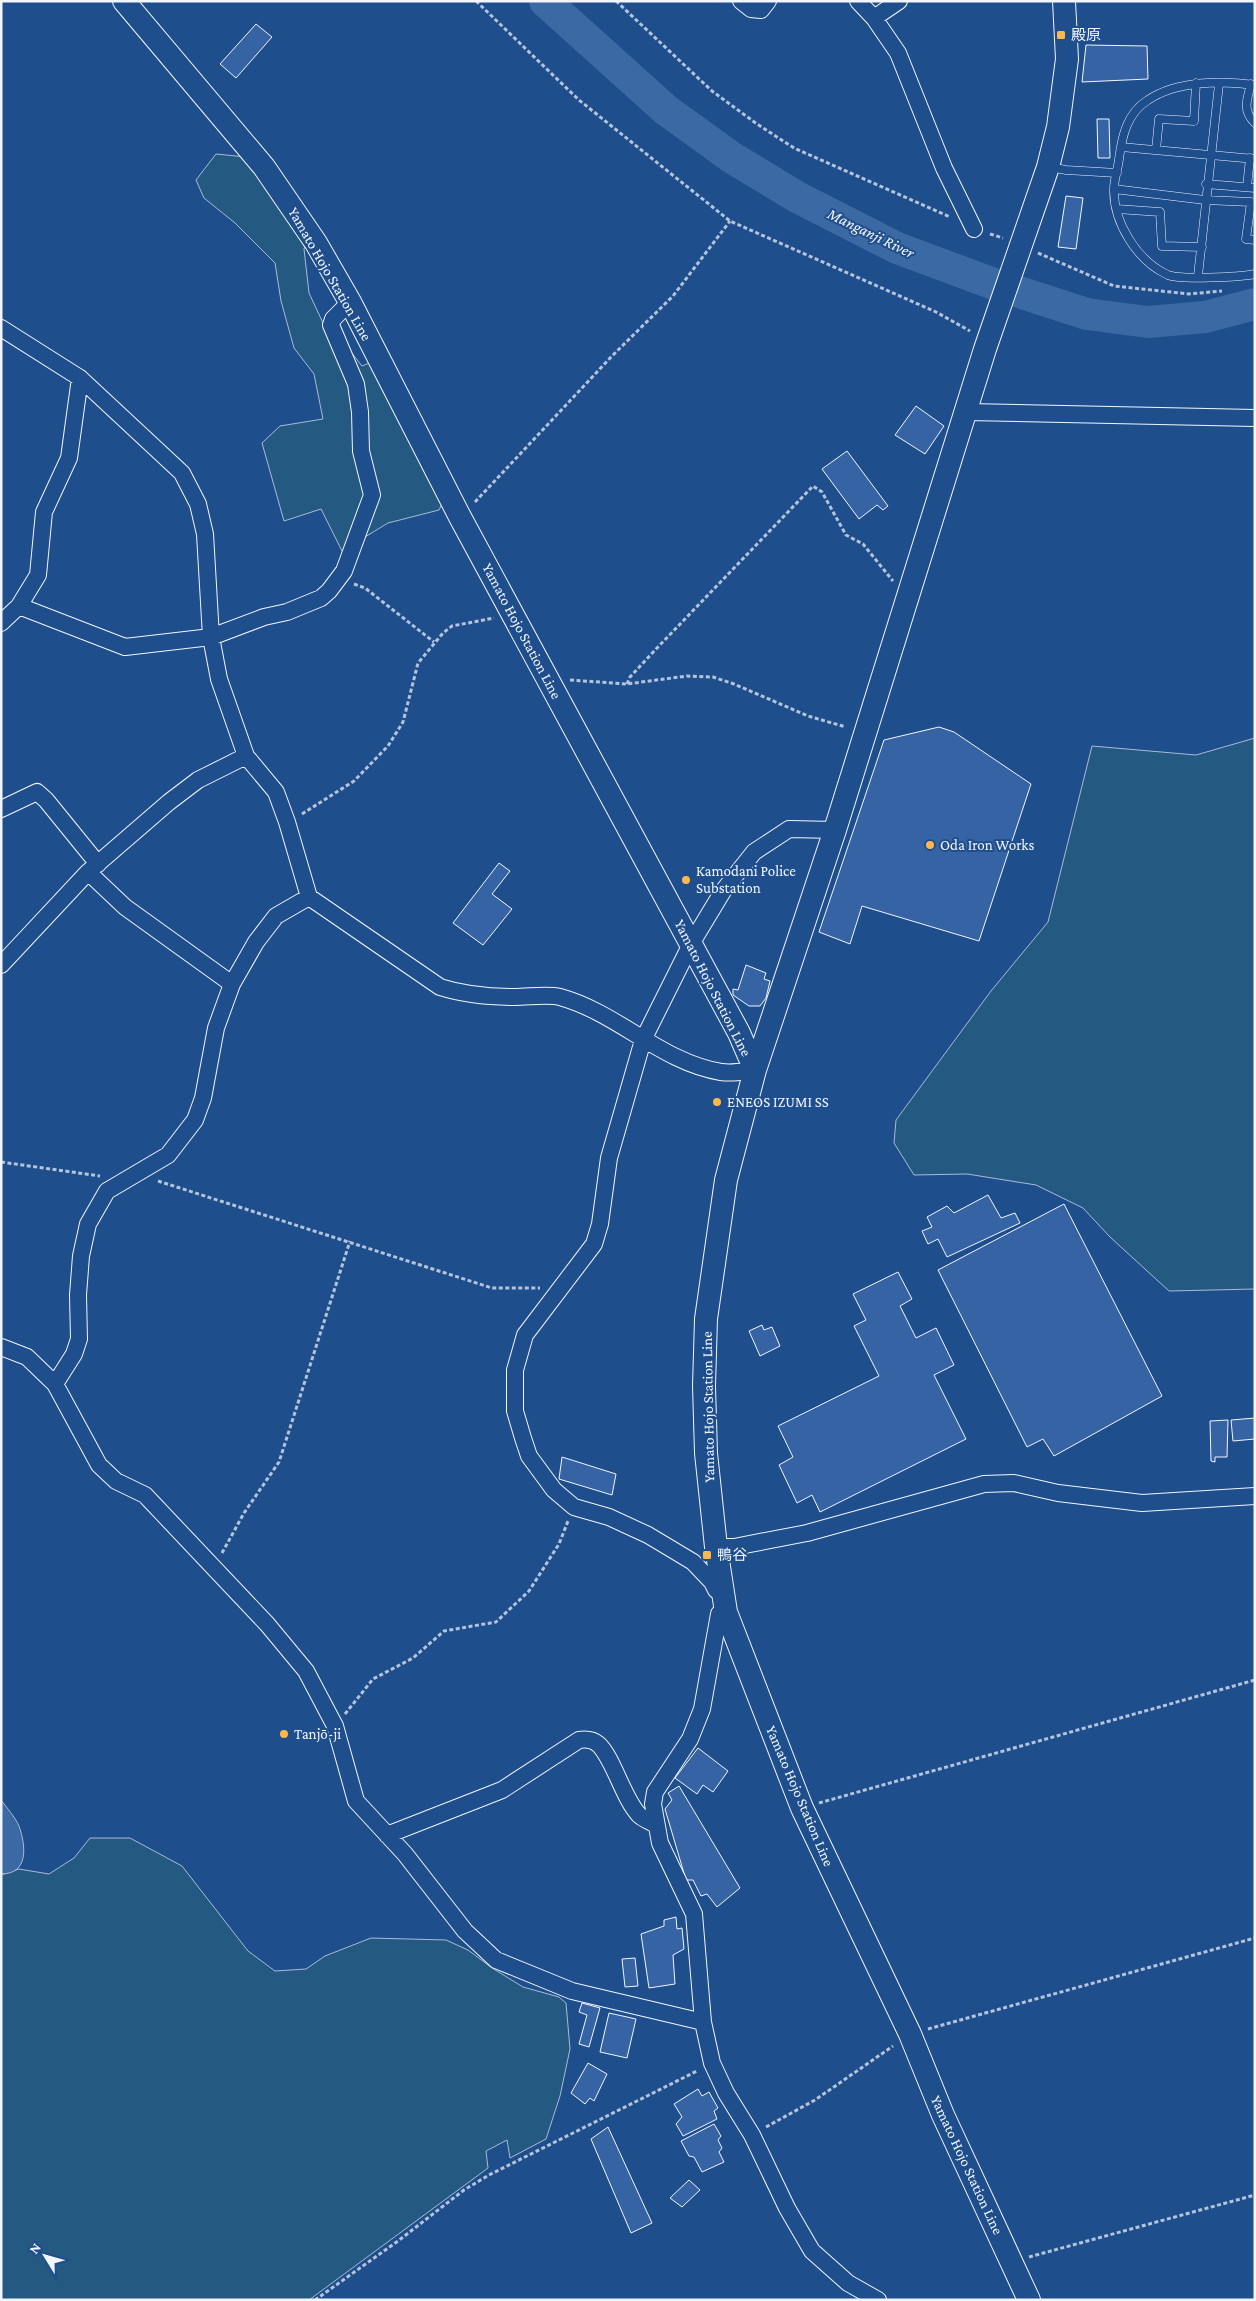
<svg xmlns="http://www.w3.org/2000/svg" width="1256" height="2301" font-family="'Crimson Pro','Noto Sans JP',serif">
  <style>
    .green { fill: #245a82; stroke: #a8bbd7 }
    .water { fill: #3b69a3; stroke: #a8bbd7 }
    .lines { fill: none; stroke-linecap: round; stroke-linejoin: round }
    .river { stroke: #3b69a3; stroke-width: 32 }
    .building { fill: #3563a3; stroke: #f2f6ff }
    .lane-casing { stroke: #f2f6ff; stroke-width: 9 }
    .street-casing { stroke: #f2f6ff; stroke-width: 18 }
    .secondary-casing { stroke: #f2f6ff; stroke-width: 24 }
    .path { stroke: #b3c4dc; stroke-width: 3; stroke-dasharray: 4 2.5; stroke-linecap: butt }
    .lane { stroke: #1f4e8c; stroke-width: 8 }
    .street { stroke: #1f4e8c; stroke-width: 16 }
    .secondary { stroke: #1f4e8c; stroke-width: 22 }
    .poi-dot { fill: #ffb74d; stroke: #1f4e8c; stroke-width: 2 }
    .labels { text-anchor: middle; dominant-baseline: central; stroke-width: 4; stroke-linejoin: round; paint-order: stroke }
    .poi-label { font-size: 15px; fill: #f2f6ff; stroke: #1f4e8c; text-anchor: start }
    .street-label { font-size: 15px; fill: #f2f6ff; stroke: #1f4e8c }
    .water-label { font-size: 16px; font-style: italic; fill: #f2f6ff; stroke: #1f4e8c }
  </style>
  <rect width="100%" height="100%" fill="#1f4e8c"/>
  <path class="green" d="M216 154 246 157 307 240 304 249 309 293 323 323 347 347 362 366 372 362 444 500 439 510 388 523 342 551 321 509 284 521 262 443 280 426 323 419 314 374 294 348 281 301 275 263 235 223 204 198 196 180Z
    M1255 738V1289L1169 1291 1110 1237 1083 1208 1036 1185 967 1174 914 1175 894 1143 896 1120 991 991 1048 922 1092 746 1196 755Z
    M90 1838H130L182 1866 248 1951 275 1971 306 1969 325 1956 371 1938 446 1940 468 1950 492 1968 523 1987 559 1997 566 2003 570 2049 560 2096 546 2139 510 2158 507 2140 486 2151 488 2168 309 2300H1V1875L19 1869 49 1874 74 1858Z"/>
  <path class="water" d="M1 1800C7 1808 15 1817 19 1826 26 1846 29 1874 1 1874Z"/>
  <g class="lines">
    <path class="river" d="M545 1 666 110 731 157 797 197 897 248 994 284 1087 314 1148 322 1205 317 1255 304"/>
  </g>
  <path class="building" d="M256 24 272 37 236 78 220 64Z
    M1086 45 1147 46 1148 79 1082 82Z
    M1097 119H1109L1110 158H1098Z
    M1066 196 1083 198 1076 249 1058 247Z
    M916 406 944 426 925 454 895 435Z
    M847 451 888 506 883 510 877 505 859 519 822 469Z
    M939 727 954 732 1031 784 979 941 862 906 850 944 819 932 884 740Z
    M499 863 510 871 492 894 512 909 483 945 453 923Z
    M746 965 766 973 764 979 770 981 766 998 760 1006H749L733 995V989L738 990Z
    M988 1195 1001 1218 1015 1213 1020 1223 947 1257 938 1239 928 1244 922 1231 932 1227 927 1217 947 1206 954 1213Z
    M1064 1204 1162 1396 1054 1456 1043 1439 1027 1447 938 1270Z
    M898 1272 912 1299 900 1306 916 1338 936 1328 954 1365 934 1375 966 1439 820 1512 812 1495 797 1503 779 1465 793 1457 778 1426 879 1376 854 1326 866 1320 853 1294Z
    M762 1325 764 1330 772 1327 780 1346 760 1356 749 1331Z
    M1255 1418V1439L1233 1441 1231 1420Z
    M1228 1420 1227 1457H1215V1462L1211 1461 1210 1421Z
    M562 1457 616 1474 612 1495 559 1479Z
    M698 1748 728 1771 713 1792 703 1785 697 1794 675 1778Z
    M679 1786 740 1888 717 1907 707 1894 701 1896 693 1880H686L665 1809 672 1800 668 1793Z
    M676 1917 677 1929 682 1928 684 1949 673 1955 675 1984 649 1988 641 1934 664 1926V1920Z
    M635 1958 638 1986 625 1987 622 1959Z
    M582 2003 600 2008 589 2047 579 2044 587 2015 579 2012Z
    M609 2013 636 2019 627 2058 600 2052Z
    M588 2063 607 2074 594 2101 590 2098 585 2104 571 2093Z
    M698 2089 702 2096 709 2092 718 2108 714 2111 717 2119 683 2136 676 2124 682 2117 674 2104Z
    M714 2124 721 2136 718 2140 722 2148 719 2152 724 2162 702 2172 694 2157 689 2156 681 2141Z
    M608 2127 652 2223 631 2233 591 2139Z
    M689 2180 700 2190 682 2207 670 2198Z"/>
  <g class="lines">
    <defs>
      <path id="lane" d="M1251 84C1247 99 1242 111 1255 123
        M1255 85C1222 80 1176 81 1148 100 1127 113 1122 136 1119 159 1118 169 1114 179 1114 189 1113 222 1137 261 1168 275 1180 280 1240 277 1255 274
        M1121 147 1255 159
        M1156 150 1159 119 1194 121 1196 83
        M1050 167 1066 170 1117 173
        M1206 184 1255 188
        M1247 187 1250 158
        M1114 189 1205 200 1251 202 1246 239 1255 240
        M1117 209 1160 212 1162 246 1202 247
        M1198 276 1219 84"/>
      <path id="street" d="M741 1 751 9 761 10 768 1
        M858 1 874 18 898 53 944 168 974 229
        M874 18 899 1
        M1 328 80 378 182 473 198 504 205 534 211 637 219 679 246 756 276 792 287 822 309 897 440 987C465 995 488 997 515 997 529 997 547 994 560 997 618 1013 661 1062 721 1072 732 1074 745 1071 755 1070
        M967 412 1255 418
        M19 606 125 647 211 637 264 617 287 612 321 598 329 591 344 571 372 495 361 451 360 412 356 384 331 325 333 319 350 302
        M1 623 19 606 38 575 44 512 69 458 80 378
        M1 809 37 792 46 800 98 864
        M88 872 125 907 232 984
        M309 897 276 916 256 942 232 984 216 1028 203 1098 195 1120 168 1155 107 1191 88 1224 81 1256 78 1295 79 1339 74 1354 55 1384 99 1465 116 1481 145 1495 267 1624 306 1671 335 1726 356 1801 405 1854 465 1931 496 1960 572 1991 703 2022
        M1 965 88 872 169 802 198 780 246 756
        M1 1347 27 1357 55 1384
        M716 1547H734L807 1533 984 1484 1014 1483 1058 1493 1142 1503 1255 1496
        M721 1591 716 1590 712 1582 693 1562 648 1535 609 1517 574 1507 554 1490 529 1456 523 1438 515 1411V1370L525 1335 594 1244 600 1224 609 1158 643 1040 691 944 723 891 754 852 789 829 835 830
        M726 1612 719 1614 702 1709 690 1739 655 1792 653 1804 660 1843 694 1914 703 2022 712 2063 726 2093 752 2135 787 2208 812 2251 848 2283 878 2300
        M387 1835 502 1790 579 1740C586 1739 592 1739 598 1744 613 1757 623 1798 639 1815 643 1819 651 1822 656 1825"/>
      <path id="secondary" d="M124 1 264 167 316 243 350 302 460 517 739 1033 755 1070
        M1029 2300 943 2115 910 2034 802 1808 726 1612 716 1547 706 1453 704 1386 706 1319 726 1180 755 1070 835 830 985 349 1048 167 1058 127 1067 59 1064 1"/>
    </defs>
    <use href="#lane" class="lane-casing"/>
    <use href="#street" class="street-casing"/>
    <use href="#secondary" class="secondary-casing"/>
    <path class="path" d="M476 1 579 100 730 221 936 312 970 331
      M616 1 712 91 757 124 794 148 950 217
      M990 234 1003 238
      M1038 253 1114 286 1189 294 1222 291
      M475 502 612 356 673 296 730 221
      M354 584 365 588 434 642
      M570 680 627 684 687 676 713 677 734 684 808 716 846 727
      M627 684 630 677 657 648 813 486 822 492 846 535 863 544 893 581
      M302 814 354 781 388 746 403 722 418 663 443 633 452 626 494 618
      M1 1162 100 1176
      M158 1181 492 1288H540
      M222 1553 244 1513 279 1462 350 1241
      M345 1714 373 1679 413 1658 444 1631 496 1622 529 1591 559 1544 568 1521
      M819 1803 1255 1680
      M928 2029 1255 1938
      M766 2127 815 2100 893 2046
      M1029 2257 1255 2195
      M315 2300 398 2241 464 2190 489 2175 697 2071"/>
    <use href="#lane" class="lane"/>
    <use href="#street" class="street"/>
    <use href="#secondary" class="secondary"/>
  </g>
  <g class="poi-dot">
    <rect x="1056" y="30" width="10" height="10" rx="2.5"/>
    <circle cx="930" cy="845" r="5"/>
    <circle cx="686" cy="880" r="5"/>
    <circle cx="717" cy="1102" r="5"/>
    <rect x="702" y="1550" width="10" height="10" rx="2.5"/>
    <circle cx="284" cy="1734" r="5"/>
  </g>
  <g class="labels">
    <g class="poi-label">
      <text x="1071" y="35">殿原</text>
      <text x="940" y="845">Oda Iron Works</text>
      <text x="696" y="871">Kamodani Police<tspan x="696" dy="17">Substation</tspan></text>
      <text x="727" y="1102">ENEOS IZUMI SS</text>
      <text x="717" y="1555">鴨谷</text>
      <text x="294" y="1734">Tanjō-ji</text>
    </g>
    <g class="street-label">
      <text transform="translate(330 274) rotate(60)">Yamato Hojo Station Line</text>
      <text transform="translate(522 631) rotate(62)">Yamato Hojo Station Line</text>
      <text transform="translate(713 988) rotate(63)">Yamato Hojo Station Line</text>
      <text transform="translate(708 1407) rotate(-91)">Yamato Hojo Station Line</text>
      <text transform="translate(800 1796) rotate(67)">Yamato Hojo Station Line</text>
      <text transform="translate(967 2165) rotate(65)">Yamato Hojo Station Line</text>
    </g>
    <g class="water-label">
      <text transform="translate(871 233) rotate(26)">Manganji River</text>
    </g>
  </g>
  <rect width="1256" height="2301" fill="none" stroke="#f2f6ff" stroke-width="5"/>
  <g transform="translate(45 2256) rotate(307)" stroke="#1f4e8c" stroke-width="4" paint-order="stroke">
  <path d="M0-4L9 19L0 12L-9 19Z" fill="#f2f6ff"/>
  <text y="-8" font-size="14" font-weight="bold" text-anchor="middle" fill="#f2f6ff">N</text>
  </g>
</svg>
